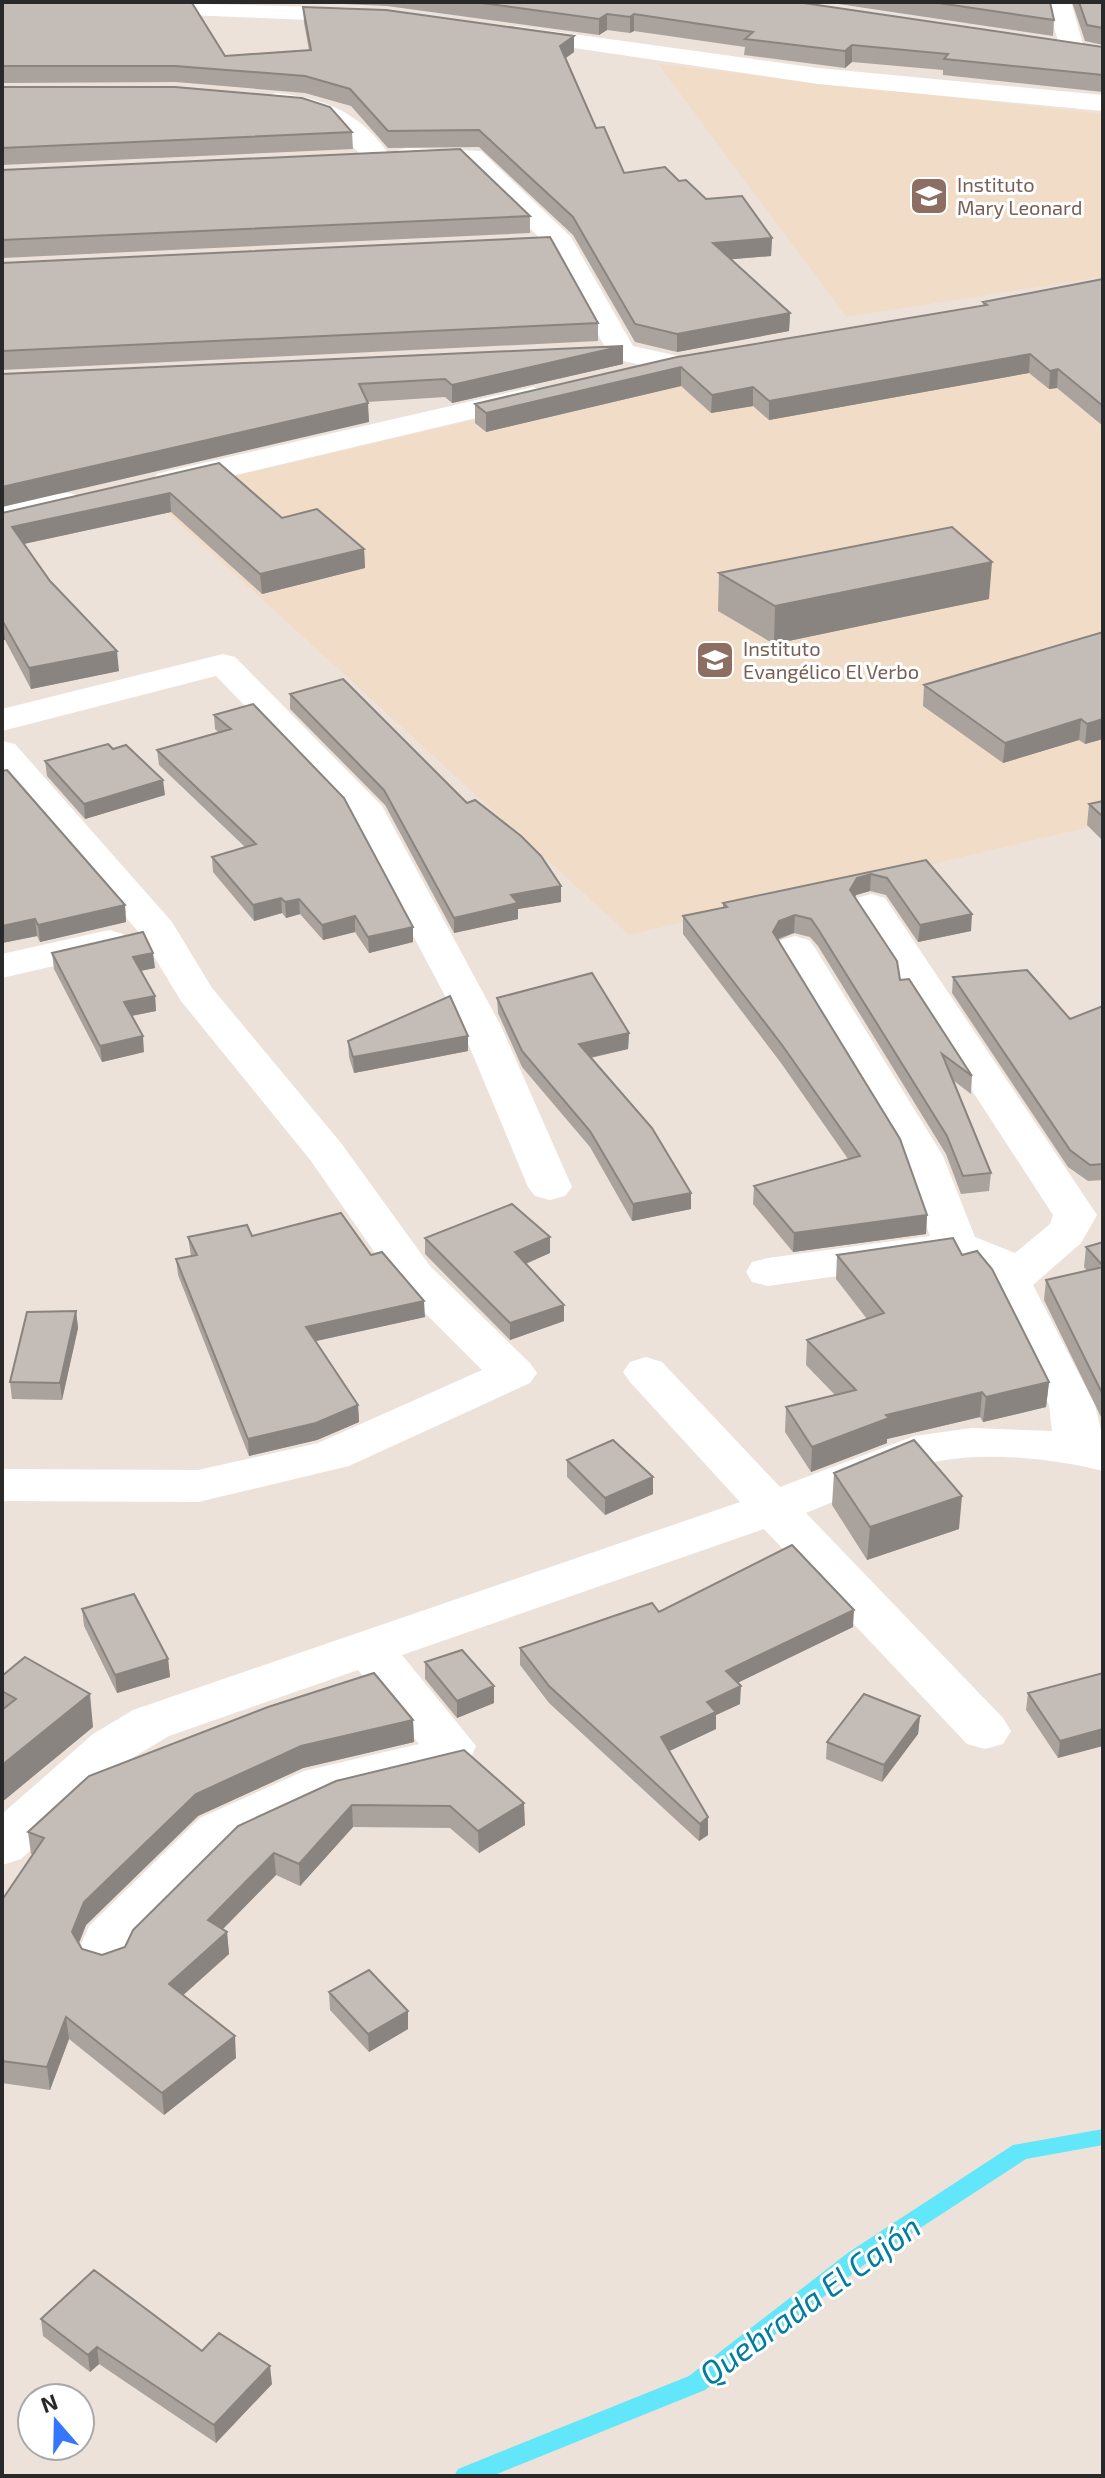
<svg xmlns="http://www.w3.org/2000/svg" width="1105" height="2478" font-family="'Exo 2',sans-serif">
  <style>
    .education { fill: #f1ddc7 }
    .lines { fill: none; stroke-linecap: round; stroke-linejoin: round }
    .stream { fill: #62e6f9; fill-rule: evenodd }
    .street { fill: #fff; fill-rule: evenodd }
    .secondary { fill: #fff; fill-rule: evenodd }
    .wall { fill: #a9a29d }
    .shaded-wall { fill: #89847f }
    .building { fill: #c4bcb6; stroke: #89847f; stroke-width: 2 }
    .labels { text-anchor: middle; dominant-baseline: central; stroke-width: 6; stroke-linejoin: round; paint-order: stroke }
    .far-education-label { font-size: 20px; fill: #785e54; stroke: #fff; text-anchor: start }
    .near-water-label { font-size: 32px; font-style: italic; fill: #027d9f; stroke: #fff }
  </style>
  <rect width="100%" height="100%" fill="#ede2da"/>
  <path class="education" d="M658 64 1103 114V277L846 317Z
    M1103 294V824L629 935 149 496 679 372Z"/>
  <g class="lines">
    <path class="stream" d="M1103 2129V2145L1026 2159 865 2264 705 2390 492 2476H454L458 2469 689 2376 849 2252 1013 2145Z"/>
    <path class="street" d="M1047 2H1071L1084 48 1081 53 1072 55 1060 48Z
      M276 93C327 98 362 114 391 157L387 163H369L326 120 307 113 267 106 263 101 267 96Z
      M407 148 481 151 571 237 633 346 687 358 691 364 687 370 676 373 611 358 549 247 465 165 398 162 394 156 398 150Z
      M533 387 544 390 548 396 544 402 168 491 157 488 152 481 157 474 168 471Z
      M69 493 80 496 85 503 80 510 2 516V496Z
      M223 654 235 657 382 806 500 1024 572 1187 565 1196 550 1200 535 1196 528 1187 460 1024 347 811 216 676 2 731V709Z
      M2 741 15 744 172 922 212 988 341 1143 430 1266 530 1363 537 1373 530 1383 349 1466 198 1502 2 1501V1469L198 1470 318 1443 482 1370 398 1286 311 1161 181 1001 141 935 2 774Z
      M871 894 885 898 1097 1215 1081 1243 1033 1285 1095 1405 1103 1439V1471C1053 1458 970 1449 920 1466 881 1479 843 1498 806 1513L1003 1718 1011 1731 1003 1744 985 1749 967 1744 764 1529 402 1655 476 1746 466 1769 336 1800 238 1846 133 1951 125 1968 105 1974 85 1968 77 1953 89 1926 200 1818 304 1771 419 1744 358 1670 169 1736 129 1760 21 1859 2 1865V1814L93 1734 133 1710 740 1502 630 1382 623 1372 630 1362 646 1357 662 1362 780 1487 914 1436 972 1428 1052 1431 1049 1405 989 1285 993 1278 955 1259 768 1286 752 1282 746 1272 752 1262 768 1258 930 1236 901 1156 775 948 781 940 795 936 809 940 815 948 943 1156 975 1237 1015 1253 1050 1224 1053 1215 852 906 857 898Z
      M109 930 123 934 129 942 123 950 2 978V954Z"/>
    <path class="secondary" d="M127 2 363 8 375 15 363 22 136 13 127 11 124 6Z
      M515 26 818 68 1103 95V111L818 84 506 38 503 33Z"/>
  </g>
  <path class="wall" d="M2 2 225 56 309 50 304 23 303 7 574 52 566 58 596 128 624 173 679 181 706 199 772 238 771 256 731 259 790 313 789 331 677 352 635 342 573 235 479 147 388 148 351 106 305 93 176 82 2 83Z
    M300 2H797L1103 47V92L943 75V70L852 62 845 68 744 55 745 47 634 31 630 33 607 30 599 35 387 6Z
    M825 2H1050L1054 20 1053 36Z
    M1072 2H1103V45L1085 41Z
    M2 87 352 132 353 149 2 165Z
    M2 170 530 216V233L2 258Z
    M2 263 598 323V341L2 370Z
    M1103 279V426L1057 388 1049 389 1029 373 769 420 753 406 711 413 681 386 486 432 475 423V404L983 306V302Z
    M623 364 452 403 445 397 367 402 369 422 2 374Z
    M219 463 282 518 364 549 365 568 262 594 171 512 24 544 50 581 119 671 31 689 5 640H2V513Z
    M719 573 989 599 774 644 718 611Z
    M1103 632V739L1085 744 1079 740 1003 763 923 706 924 685Z
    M290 694 467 803 561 902 518 909V919L454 933 385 805 290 709Z
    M253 704 413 927V942L369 953 355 932 323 940 300 914 286 918 282 913 254 921 213 872 212 857 245 847 159 765 157 750 219 733 215 729 214 715Z
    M45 761 165 795 85 819 47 776Z
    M2 771 125 905 126 922 40 942 37 936 2 943Z
    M1103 801V841L1087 825 1089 804Z
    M926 860 971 931 918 942 886 895 870 891 856 895 855 897 900 980 972 1076 971 1094 954 1081 991 1173 989 1191 961 1194 946 1154 818 946 810 937 794 933 778 940 927 1215 926 1234 793 1252 753 1204 754 1186 848 1159 781 1063 683 934V916L723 908V903Z
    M52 953 155 968 141 971 155 996 156 1011 132 1016 144 1052 102 1062 54 969Z
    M953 977 1070 1019 1103 1006V1180L1088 1181 1068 1167 952 993Z
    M497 998 629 1033 628 1049 591 1058 691 1193V1209L632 1221 590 1147 522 1067 498 1013Z
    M468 1036V1051L354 1073 349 1057 348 1041Z
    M252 1236 371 1255 425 1317 316 1341 358 1405 359 1422 317 1440 249 1456 178 1275 176 1259 191 1256 188 1237Z
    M425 1238 550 1253 526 1264 564 1321 510 1340 425 1254Z
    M1103 1242V1421L1044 1300 1046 1280 1087 1271 1084 1267 1086 1247Z
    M837 1255H962L1049 1382 1046 1407 983 1422 980 1417 887 1439V1443L811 1472 785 1432 786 1407 835 1395 806 1365 807 1340 867 1319 836 1279Z
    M76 1311 78 1328 62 1400 12 1399 10 1382Z
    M567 1460 653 1477V1494L605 1515 567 1477Z
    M834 1473 959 1529 867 1560 832 1505Z
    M82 1609 168 1659 170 1677 117 1693 84 1626Z
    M659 1612 853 1627 737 1683 740 1704 716 1715V1729L669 1751 708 1835 699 1841 549 1703 520 1665V1648Z
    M425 1662 494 1703 457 1718 425 1679Z
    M1103 1673 1058 1758 1026 1710 1028 1693Z
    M2 1676 93 1727 2 1802Z
    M920 1716 918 1734 882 1782 826 1759 827 1742Z
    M413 1720 414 1742 303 1768 198 1816 86 1925 79 1944 82 1949 102 1955 125 1947 238 1826 464 1750 525 1825 479 1853 450 1828 353 1827 300 1886 276 1875 223 1929 227 1932 229 1954 183 1995 236 2058 164 2115 69 2039 50 2090 2 2083V1900L33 1854H31L28 1832Z
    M329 1992 408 2011V2029L369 2052 330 2010Z
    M41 2319 202 2351 272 2384 216 2443 99 2364 90 2372 43 2336Z"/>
  <path class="shaded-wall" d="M607 14V30L599 35V19Z
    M634 14V31L630 33V17Z
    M574 36V52L560 62V46Z
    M852 45V62L845 68V51Z
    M772 238 771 256 712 261 713 243Z
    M790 313 789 331 677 352V334Z
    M623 346V364L452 403V385Z
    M1030 354 1029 373 769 420V401Z
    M681 367V386L486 432V413Z
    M1058 369 1057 388 1049 389 1050 371Z
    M753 387V406L711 413 712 395Z
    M368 403 369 422 2 507V487Z
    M170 493 171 512 14 546 12 527Z
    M364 549 365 568 262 594 260 574Z
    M992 562 989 599 774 644 775 606Z
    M3 619 5 640H2V620Z
    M117 651 119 671 31 689 29 668Z
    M1081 719 1079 740 1003 763 1005 743Z
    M1103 719V739L1085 744 1087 724Z
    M163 780 165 795 85 819 84 804Z
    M871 874 870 891 856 895 849 908 850 890 857 878Z
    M561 886V902L518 909V919L454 933V918L511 895Z
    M281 898 282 913 254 921 253 905Z
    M299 899 300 914 286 918 285 902Z
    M125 905 126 922 40 942 38 925Z
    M972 914 971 931 918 942 920 925Z
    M795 915 794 933 779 938 772 950 773 932 779 921Z
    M355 916V932L323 940 322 925Z
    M35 919 37 936 2 943V926Z
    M413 927V942L369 953 368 937Z
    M153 953 155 968 134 972 133 957Z
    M155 996 156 1011 125 1017 124 1002Z
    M629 1033 628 1049 579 1060V1044Z
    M143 1036 144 1052 102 1062 100 1046Z
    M468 1036V1051L354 1073 353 1057Z
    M691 1193V1209L632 1221 633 1204Z
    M927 1215 926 1234 793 1252 794 1233Z
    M550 1237V1253L515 1268V1252Z
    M424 1301 425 1317 307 1343 306 1327Z
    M564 1305V1321L510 1340V1323Z
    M76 1311 78 1328 62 1400 60 1383Z
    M1049 1382 1046 1407 983 1422 986 1397Z
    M982 1392 980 1417 887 1439V1443L811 1472 812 1447 886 1415Z
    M358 1405 359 1422 317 1440 249 1456 248 1439Z
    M653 1477V1494L605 1515V1498Z
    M962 1496 959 1529 867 1560 870 1527Z
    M854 1610 853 1627 725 1689 726 1671Z
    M168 1659 170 1677 117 1693 115 1675Z
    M494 1686V1703L457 1718V1701Z
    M741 1686 740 1704 716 1715V1729L661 1755V1737L707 1702Z
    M90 1694 93 1727 2 1802V1765Z
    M920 1716 918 1734 882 1782 884 1765Z
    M413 1720 414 1742 303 1768 198 1816 86 1925 74 1954 72 1932 84 1902 196 1794 301 1746Z
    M1103 1729V1746L1058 1758 1060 1741Z
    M524 1803 525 1825 479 1853 478 1831Z
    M352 1805 353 1827 300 1886 299 1864Z
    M708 1817V1835L699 1841 700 1824Z
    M274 1853 276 1875 210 1942 208 1920Z
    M227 1932 229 1954 171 2006 169 1984Z
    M408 2011V2029L369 2052 368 2034Z
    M66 2017 69 2039 50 2090 47 2067Z
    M235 2036 236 2058 164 2115 162 2093Z
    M97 2347 99 2364 90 2372 88 2355Z
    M270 2366 272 2384 216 2443 214 2425Z"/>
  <path class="building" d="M2 2 192 3 225 56 311 50 303 7 386 10 574 36 560 46 596 128 604 127 624 173 665 167 679 181 686 180 706 199 742 196 772 238 713 243 790 313 677 334 635 324 573 217 479 130 388 131 350 89 305 76 175 66H2Z
    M475 2H797L1103 47V75L944 59 948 54 852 45 845 51 745 39 753 32 634 14 630 17 607 14 599 19Z
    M932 2H1050L1054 20Z
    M1079 2H1103V28L1087 25Z
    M2 87H175L302 98 330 107 352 132 2 148Z
    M460 149 530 216 2 240V170Z
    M550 237 598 323 2 351V263Z
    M1103 279V406L1058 369 1050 371 1030 354 769 401 753 387 712 395 681 367 486 413 475 404 677 357 987 305 983 302Z
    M623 346 452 385 445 379 359 384 368 403 2 487V374Z
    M219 463 282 518 317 509 364 549 260 574 170 493 12 527 50 581 117 651 29 668 2 620V513Z
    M952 527 992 562 775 606 719 573Z
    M1103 632V719L1087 724 1081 719 1005 743 924 685Z
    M343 679 467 803 475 800 521 836 541 856 561 886 511 895 518 903 454 918 384 790 290 694Z
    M253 704 344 798 413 927 368 937 355 916 322 925 299 899 285 902 281 898 253 905 212 857 256 844 157 750 231 729 214 715Z
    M108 744 113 749 126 745 163 780 84 804 45 761Z
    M7 770 125 905 38 925 35 919 2 926V771Z
    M1103 801V817L1089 804Z
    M926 860 972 914 920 925 887 878 871 874 857 878 850 890 897 961 900 980 909 979 972 1076 942 1054 991 1173 963 1176 947 1136 818 929 811 919 795 915 779 921 773 932 900 1139 927 1215 794 1233 754 1186 860 1156 782 1045 683 916 727 907 723 903Z
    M143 932 153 953 133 957 155 996 124 1002 143 1036 100 1046 52 953Z
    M1027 970 1070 1019 1103 1006V1164L1090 1165 1070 1150 953 977Z
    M592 973 629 1033 579 1044 652 1128 691 1193 633 1204 590 1131 522 1051 497 998Z
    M450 996 468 1036 353 1057 348 1041Z
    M512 1204 550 1237 515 1252 564 1305 510 1323 425 1238Z
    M341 1213 371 1255 382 1252 424 1301 306 1327 358 1405 316 1423 248 1439 176 1259 197 1255 188 1237 247 1225 252 1236Z
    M953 1238 962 1255 977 1251 992 1269 1049 1382 986 1397 982 1392 886 1415 889 1418 812 1447 786 1407 856 1390 807 1340 884 1313 837 1255Z
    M1103 1242V1266L1086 1247Z
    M1103 1267V1395L1046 1280Z
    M76 1311 60 1383 10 1382 27 1312Z
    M613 1440 653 1477 605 1498 567 1460Z
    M914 1440 962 1496 870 1527 834 1473Z
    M792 1545 854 1610 726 1671 741 1686 707 1702 716 1712 661 1737 708 1817 700 1824 549 1686 520 1648 652 1603 659 1612Z
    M134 1594 168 1659 115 1675 82 1609Z
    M462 1650 494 1686 457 1701 425 1662Z
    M25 1657 90 1694 2 1765V1710L16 1699 2 1691V1676Z
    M374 1673 413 1720 301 1746 196 1794 84 1902 72 1932 82 1949 102 1955 125 1947 133 1930 238 1826 336 1781 464 1750 524 1803 478 1831 450 1806 352 1805 299 1864 274 1853 208 1920 227 1932 169 1984 235 2036 162 2093 66 2017 47 2067 2 2061V1900L44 1838 28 1832 89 1776 268 1707Z
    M1103 1673V1729L1060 1741 1028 1693Z
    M864 1694 920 1716 884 1765 827 1742Z
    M369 1970 408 2011 368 2034 329 1992Z
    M94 2270 202 2351 219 2333 270 2366 214 2425 97 2347 88 2355 41 2319Z"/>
  <defs>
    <symbol id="school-square" viewBox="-11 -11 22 22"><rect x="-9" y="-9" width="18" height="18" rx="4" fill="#8d6e63" stroke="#fff"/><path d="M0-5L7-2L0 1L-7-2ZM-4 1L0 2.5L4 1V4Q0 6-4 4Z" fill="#fff"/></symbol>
  </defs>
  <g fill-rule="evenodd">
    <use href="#school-square" x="907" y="174" width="44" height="44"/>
    <use href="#school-square" x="693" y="638" width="44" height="44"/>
  </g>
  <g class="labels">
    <g class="far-education-label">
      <text x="957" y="184">Instituto<tspan x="957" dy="23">Mary Leonard</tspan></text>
      <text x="743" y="648">Instituto<tspan x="743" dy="23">Evangélico El Verbo</tspan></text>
    </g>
    <g class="near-water-label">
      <text transform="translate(809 2299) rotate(-36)">Quebrada El Cajón</text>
    </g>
  </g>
  <rect width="1105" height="2478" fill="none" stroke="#292929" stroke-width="8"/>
  <g transform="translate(56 2422) rotate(340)"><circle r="38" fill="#ffffff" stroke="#a9a9a9" stroke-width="2"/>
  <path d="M0-6L14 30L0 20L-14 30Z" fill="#3576ff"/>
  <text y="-12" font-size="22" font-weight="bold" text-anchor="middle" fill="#292929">N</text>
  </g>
</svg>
